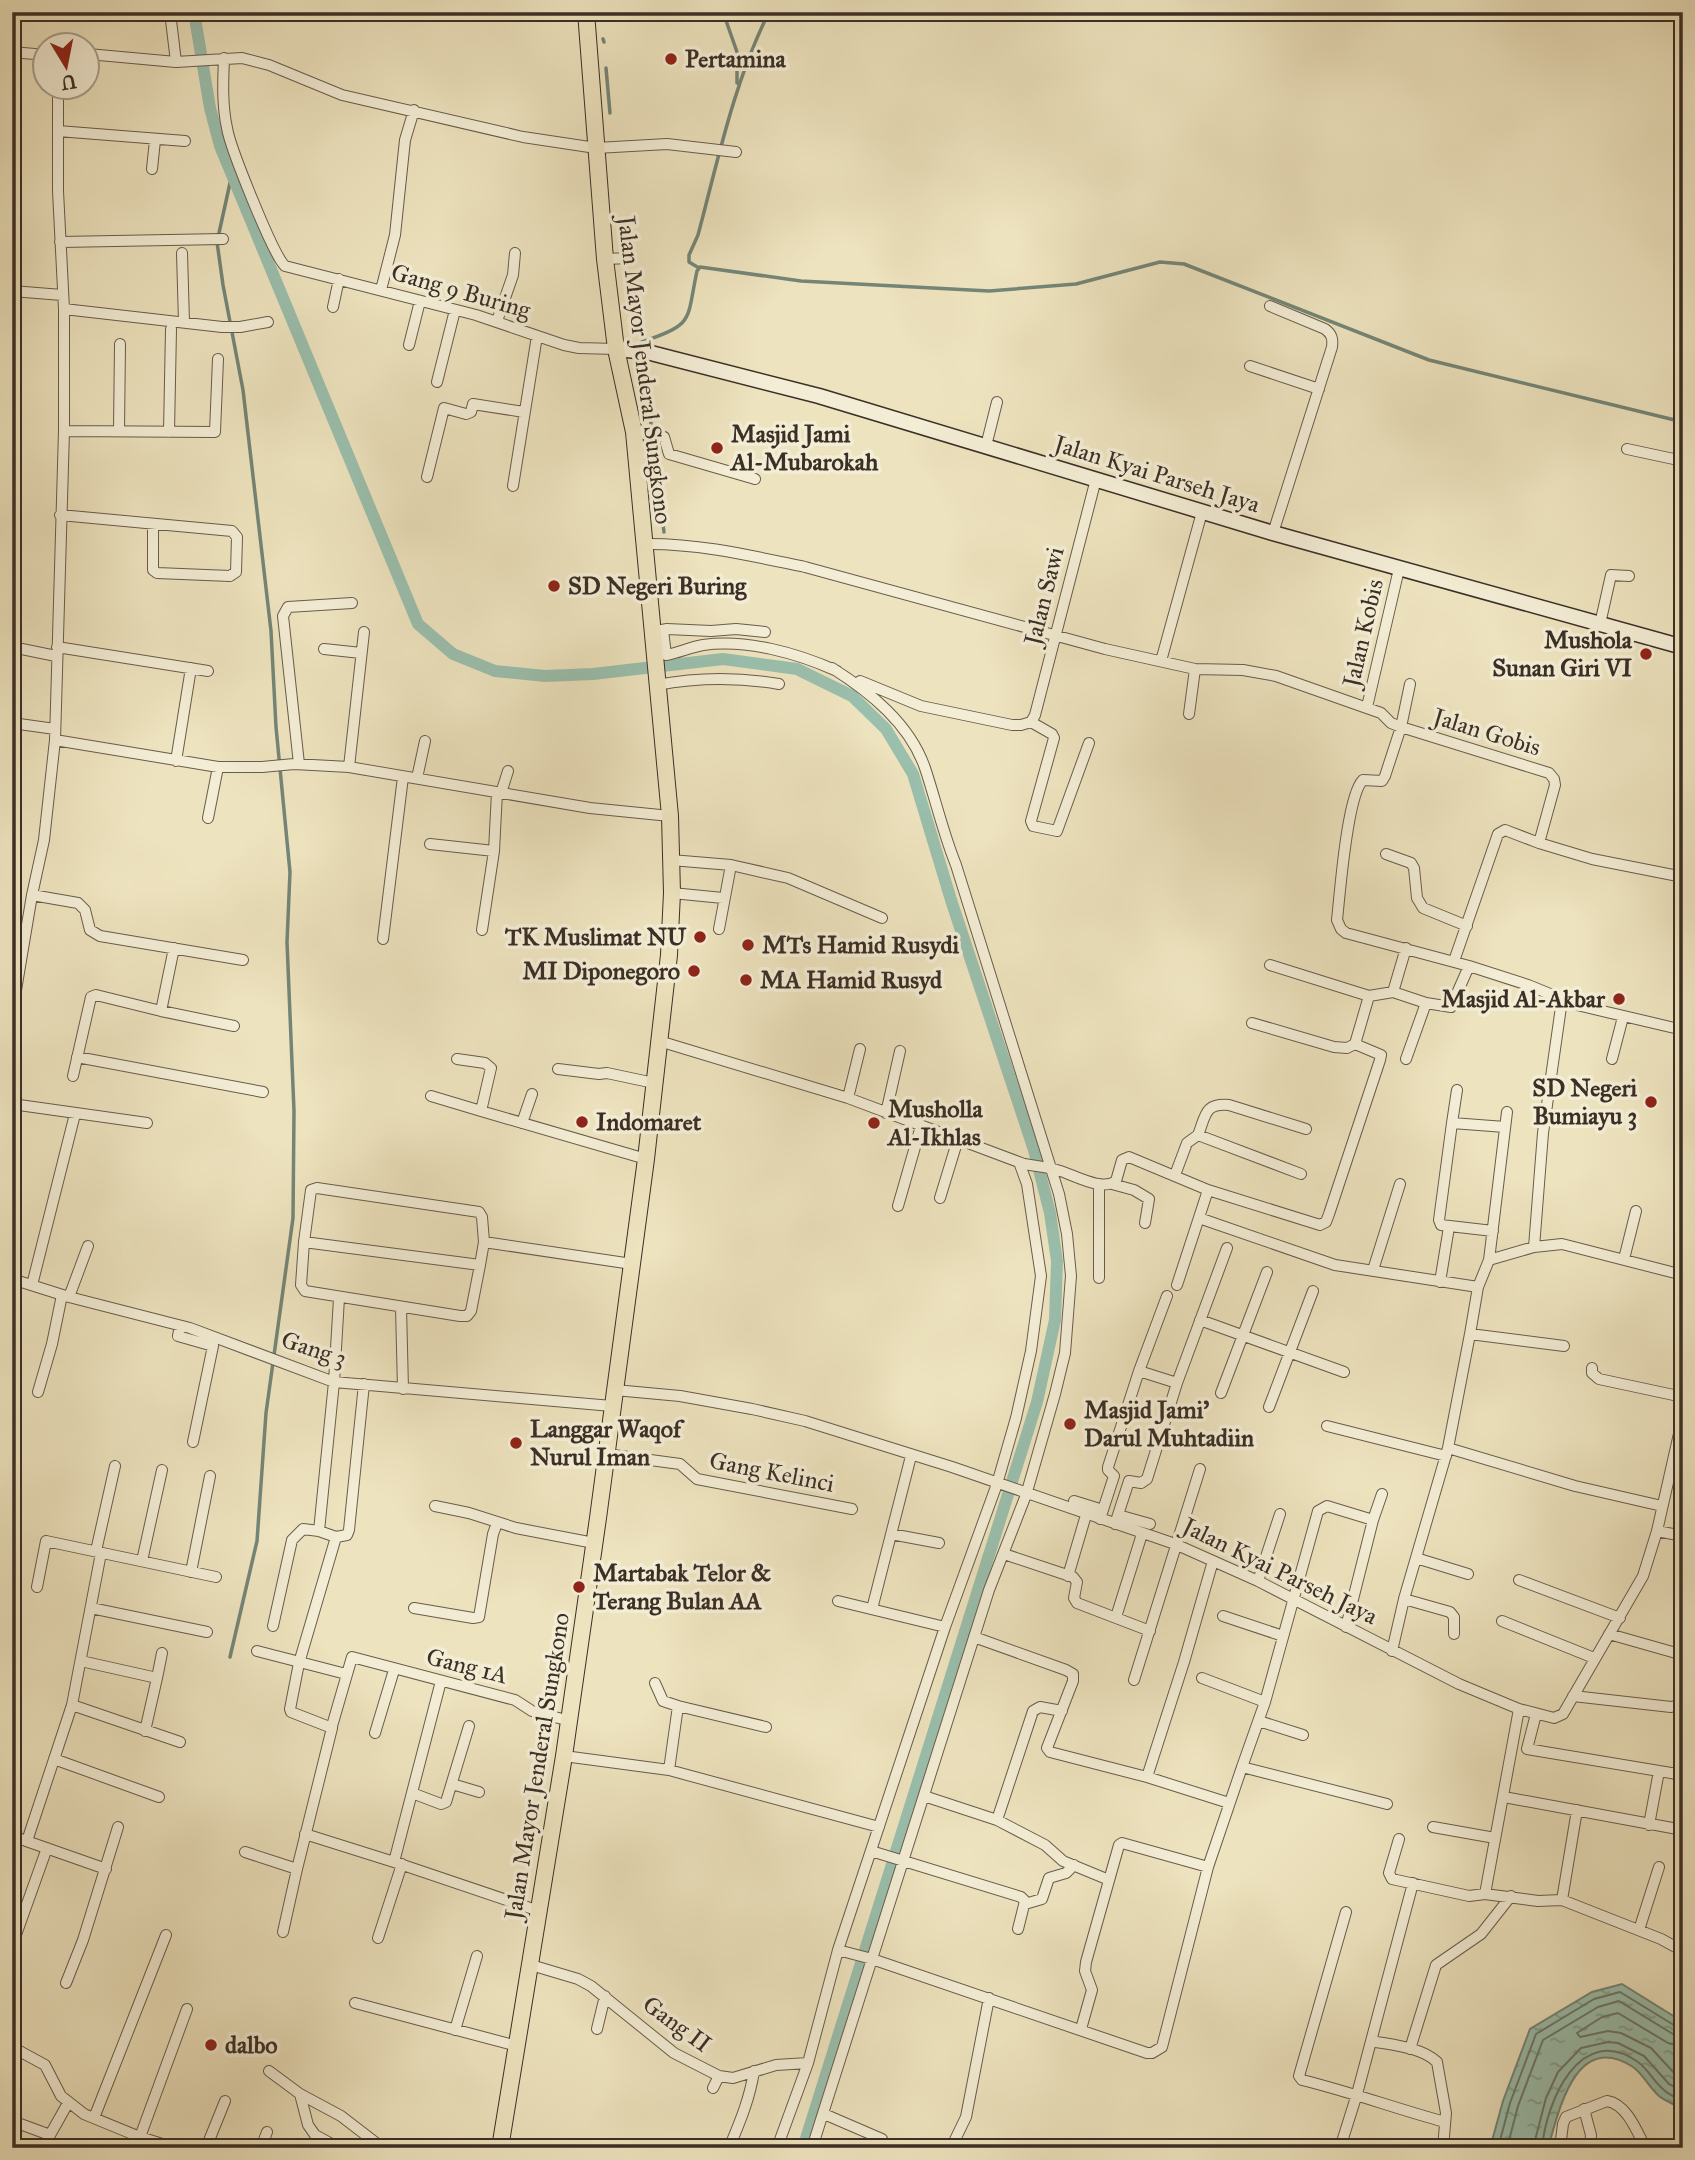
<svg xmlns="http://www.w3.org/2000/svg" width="1695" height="2160" font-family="'IM FELL Great Primer',serif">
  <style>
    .water { fill: url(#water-ripples); stroke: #748577; stroke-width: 2 }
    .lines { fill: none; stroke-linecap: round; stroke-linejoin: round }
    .shore { stroke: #6a776a; stroke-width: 2 }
    .stream { stroke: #748577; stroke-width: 3.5 }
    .canal { stroke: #9abfad; stroke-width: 12 }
    .minor-casing { stroke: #685c4c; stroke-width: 12 }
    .secondary-casing { stroke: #3b2f26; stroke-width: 17 }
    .primary-casing { stroke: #3b2f26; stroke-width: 18 }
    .minor { stroke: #f3edd5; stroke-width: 10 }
    .secondary { stroke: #f3edd5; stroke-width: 14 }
    .primary { stroke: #ede3be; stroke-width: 16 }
    .poi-dot { fill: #8f2418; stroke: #f3edd5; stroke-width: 2.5 }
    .labels { text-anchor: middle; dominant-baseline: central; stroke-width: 7; stroke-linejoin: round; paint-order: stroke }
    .poi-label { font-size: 24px; font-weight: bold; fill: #3b2f26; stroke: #f3edd5; text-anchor: start }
    .street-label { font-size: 24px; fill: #3b2f26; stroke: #f3edd5 }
  </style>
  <defs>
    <pattern id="water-ripples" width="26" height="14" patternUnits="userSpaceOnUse" patternTransform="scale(1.75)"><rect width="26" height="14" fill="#9abfad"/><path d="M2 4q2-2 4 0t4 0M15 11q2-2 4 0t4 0" fill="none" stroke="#7f9c8d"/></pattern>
  </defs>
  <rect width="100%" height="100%" fill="#ede3be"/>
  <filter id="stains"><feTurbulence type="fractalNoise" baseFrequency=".00286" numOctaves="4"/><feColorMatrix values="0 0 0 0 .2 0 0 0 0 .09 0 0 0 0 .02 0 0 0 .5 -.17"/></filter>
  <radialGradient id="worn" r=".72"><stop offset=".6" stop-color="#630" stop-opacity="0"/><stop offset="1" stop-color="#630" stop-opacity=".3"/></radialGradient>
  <path class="water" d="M1622 1984 1683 2022V2109C1675 2105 1665 2101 1659 2096 1649 2087 1643 2074 1633 2067 1576 2030 1559 2110 1548 2148H1490L1503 2101 1530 2029 1592 1992Z"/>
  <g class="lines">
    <path class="shore" d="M1683 2047 1668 2043 1618 2013 1602 2017 1577 2033 1580 2037 1608 2031 1621 2033 1651 2048 1676 2075 1683 2079
      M1498 2148 1510 2103 1536 2034 1594 1999 1620 1992 1677 2027 1683 2028
      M1507 2148 1518 2106 1543 2040 1598 2007 1619 2001 1673 2034 1683 2036
      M1533 2148 1546 2098 1558 2072 1581 2048 1608 2042 1618 2043 1644 2056 1669 2084 1683 2091
      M1542 2148C1546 2102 1580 2021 1638 2062 1648 2069 1654 2082 1664 2090 1669 2095 1677 2098 1683 2101"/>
    <path class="stream" d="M723 12 737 52V83
      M603 39 604 42
      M606 68 610 113
      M699 268 689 262V255L698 235C718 160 734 82 769 12
      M642 342C695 323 686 323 697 271L700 267 801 281 989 291 1076 284 1160 262 1184 264 1429 360 1683 422
      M643 357 664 532
      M230 1657 257 1541 266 1413 293 1218 294 1111 287 942 290 872 276 727 271 631 243 390 223 285 217 242 232 174"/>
    <path class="canal" d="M194 12 210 108 220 146 418 624 453 654 495 671 545 676 593 674 723 659 797 669 852 696 886 729 913 774 951 900 1034 1150 1050 1213 1057 1261 1055 1320 1037 1402 803 2148"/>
    <defs>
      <path id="minor" d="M170 12 176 62
        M12 52 46 55
        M88 54 176 62 242 58 269 65 342 95 523 137 596 148 667 144 736 152
        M224 58C223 82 222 105 227 128 230 147 273 255 285 266L476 315 564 345 579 348 616 349
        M58 131 185 141
        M152 169 155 140
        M60 242 223 239
        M182 253 184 322
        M605 259 630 258
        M381 290 395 235 405 140 414 110
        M12 291 62 295
        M1270 306 1325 329C1332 334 1333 339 1332 347L1273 533
        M333 307 339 279
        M64 309 222 327H240L268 322
        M497 321 513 275 515 253
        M409 345 420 301
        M1250 366 1319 389
        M437 382 455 310
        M64 431 215 432 218 359
        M119 431 120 344
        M169 432 171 329
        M634 432 664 437 669 454 755 479
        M986 446 997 402
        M1627 449 1683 461
        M427 477 444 408 466 414 471 412 473 404 524 412
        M513 486 537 336
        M60 515 232 531 237 537 236 572 230 576 157 573 153 570V524
        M644 544C698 543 752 556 805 567L1105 649 1195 669 1243 670 1276 676 1381 713 1391 723 1401 727 1549 773 1554 779 1555 785 1539 843 1592 859 1683 877
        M1600 624 1611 575 1629 576
        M663 630 666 655C678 653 691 647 703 645 747 639 797 653 837 671
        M656 631 667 629 711 631 736 629 765 632
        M12 647 56 656
        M57 647 208 671
        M324 649 361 653
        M1161 661 1202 512
        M860 681 921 706 1012 725H1021L1031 722
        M657 685C699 677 737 677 779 684
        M1367 707 1399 569
        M1189 714 1195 669
        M1031 722 1035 715 1096 479
        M1031 722 1052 734 1054 738 1031 821 1033 826 1057 831 1089 743
        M12 723 55 729
        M55 740 218 767H262L294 764 349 767 590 808 670 816
        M176 761 191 668
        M299 764 283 616 288 607 352 603
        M349 767 364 632
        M417 778 425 741
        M501 793 508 771
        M208 818 218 767
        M430 844 494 851 497 792
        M1386 854 1411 863 1414 868 1417 898 1423 908 1467 926
        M671 860 731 865 788 878 882 918
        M672 893 723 898
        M32 895 78 903 85 910 90 930 100 936 243 960
        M719 929 731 865
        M482 930 494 851
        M383 939 403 777
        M174 948 161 1011 234 1026
        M1406 948 1393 992 1426 1003
        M1454 961 1498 834 1505 830 1539 843
        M1270 965 1369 996
        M1469 966 1528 985 1577 1005 1683 1030
        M12 1014 32 895 44 840 55 740 64 431V309L58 191V88
        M1252 1023 1334 1047 1347 1048 1355 1044
        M659 1041 848 1098 1024 1164C1035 1166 1047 1167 1057 1170 1073 1174 1101 1192 1116 1181L1122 1160 1129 1157 1208 1190 1320 1225 1326 1222 1329 1214 1380 1060 1381 1055 1355 1044 1369 996 1393 992
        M77 1057 263 1092
        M457 1059 485 1063 491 1068 481 1111 646 1159
        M1406 1059 1426 1003 1451 1007 1469 966 1346 933 1341 929 1337 920C1340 893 1347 795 1363 780L1382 781 1385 776 1401 727 1410 684
        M1612 1059 1623 1017
        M558 1069 599 1074 607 1073 654 1083
        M73 1076 91 997 96 995 161 1011
        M1457 1090 1452 1123 1505 1127
        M431 1096 481 1111
        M848 1098 860 1049
        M12 1104 147 1123
        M1507 1112 1489 1260 1534 1247 1562 1244 1683 1275
        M886 1113 900 1051
        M522 1123 532 1094
        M1452 1123 1439 1220 1441 1225 1493 1231
        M1198 1135C1206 1115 1204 1103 1229 1105L1306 1129
        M1175 1175 1187 1143 1198 1135 1301 1174
        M1112 1184 1134 1190 1149 1199 1145 1223
        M940 1198 958 1139
        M898 1206 921 1126
        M1199 1218 1335 1265 1478 1287
        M304 1242 301 1285 305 1291 460 1316H467L471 1311 480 1265
        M484 1242 482 1217 479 1212 317 1188 311 1190 304 1242 480 1265 484 1242 632 1264
        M1534 1247 1543 1133 1562 1000
        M1624 1259 1636 1211
        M1373 1270 1400 1184
        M1099 1278V1184
        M12 1279 69 1297 190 1328 334 1382 612 1406
        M1440 1282 1449 1227
        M32 1285 75 1114
        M1177 1285 1208 1190
        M69 1297 88 1246
        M401 1307 403 1389
        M1200 1320 1344 1372
        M180 1326 178 1336 213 1346 193 1442
        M1470 1334 1478 1287 1489 1260
        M1592 1368V1373L1599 1379 1683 1397
        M1139 1371 1167 1296
        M615 1390 680 1396 752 1409 805 1421 952 1467 1175 1544 1258 1581 1459 1684 1519 1709 1554 1718 1563 1714 1643 1576 1657 1531 1683 1416
        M38 1392 52 1344 62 1295
        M1221 1393 1267 1272
        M1269 1407 1313 1291
        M1327 1426 1446 1456
        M1448 1448 1575 1486 1662 1506
        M606 1454 680 1464 697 1479 852 1509
        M1074 1501 1103 1510
        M435 1506 469 1513 516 1528 594 1543
        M12 1508 16 1509
        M1118 1515 1150 1524
        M1100 1519 1114 1476 1108 1470V1467L1139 1371 1177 1383
        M1373 1520 1327 1506 1318 1511 1265 1702 1242 1767 1387 1804
        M1115 1524 1129 1481 1141 1483 1147 1479 1177 1383 1227 1248
        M1657 1531 1683 1536
        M891 1534 939 1543
        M336 1537 319 1531 334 1382 339 1298
        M96 1551 115 1466
        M1004 1554 1073 1577 1077 1582 1074 1598 1077 1603 1150 1631
        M1416 1558 1468 1574
        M142 1561 162 1470
        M191 1572 210 1476
        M1068 1576 1086 1515
        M1519 1580 1620 1618
        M1258 1581 1280 1514
        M37 1587 46 1541 216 1577
        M1404 1599 1450 1612 1454 1617V1634
        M838 1601 945 1627
        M91 1608 207 1632
        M414 1608 473 1618 479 1617 493 1534 497 1523
        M872 1609 911 1456
        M1223 1616 1283 1636
        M1116 1617 1142 1534
        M1502 1621 1594 1658
        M273 1626 292 1540 303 1529 319 1531
        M1346 1627 1373 1520 1382 1494
        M1609 1634 1683 1655
        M974 1637 1066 1670 1073 1674V1681L1047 1748 1050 1752 1147 1777 1229 1803
        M257 1651 346 1674
        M1392 1651 1404 1599 1448 1448 1470 1334 1564 1346
        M81 1661 157 1678 145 1731
        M157 1678 162 1653
        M1202 1678 1265 1702
        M1134 1680 1200 1469
        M655 1683 663 1701 678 1706
        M12 1687 13 1685
        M1573 1696 1671 1707 1683 1704
        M72 1705 180 1742
        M1536 1714 1527 1749 1683 1775
        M1259 1721 1303 1735
        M332 1726 352 1657 515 1700 532 1711 570 1721
        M375 1733 394 1670
        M564 1756 669 1770 879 1827
        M54 1759 159 1797
        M669 1770 678 1706 766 1727
        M1147 1777 1184 1662 1213 1561
        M452 1784 479 1792
        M412 1793 441 1804 446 1802 469 1726
        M924 1796 997 1820 1045 1845 1063 1861 1109 1880
        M1504 1797 1683 1830
        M997 1820 1033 1711 1040 1707 1062 1711
        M1649 1825 1659 1771
        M1433 1827 1495 1838
        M305 1834 394 1862 539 1911
        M12 1836 106 1869
        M1399 1839 1389 1873 1392 1879 1469 1896 1485 1894 1519 1709
        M27 1841 72 1705 101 1553
        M871 1851 1021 1897 1025 1901 1018 1929
        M245 1852 297 1869 332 1728 291 1712 290 1709 299 1663 336 1537 347 1535 349 1530 364 1384
        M394 1862 441 1681
        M1485 1894 1538 1901 1562 1900 1577 1810
        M1562 1900 1661 1939 1683 1951
        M1025 1904 1042 1899 1049 1878 1066 1873 1074 1865
        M1346 1912 1299 2076 1302 2080C1351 2092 1397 2109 1445 2122
        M1639 1930 1659 1867
        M283 1932 297 1869
        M378 1938 402 1864
        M12 1946 47 1848
        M838 1950 872 1959 1147 2053H1152L1162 2047 1208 1867 1242 1767
        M531 1965 578 1979 591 1986 674 2053 719 2076 733 2078 776 2065 808 2063
        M66 1983 83 1940 118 1827
        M355 2003 517 2046
        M597 2029 605 1996
        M1081 2029 1092 1990 1085 1971 1086 1962 1119 1845 1122 1843 1208 1867
        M455 2030 477 1956
        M1371 2041C1392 2045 1421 2047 1437 2062L1446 2113 1443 2148
        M12 2047 45 2065 61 2096 84 2114 140 2137 175 2148
        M1410 2049 1436 1965 1481 1934 1511 1896
        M269 2071 300 2094 308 2125 315 2135 339 2148
        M713 2088 719 2076
        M300 2094 341 2116 380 2146
        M1584 2109 1591 2135 1590 2148
        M824 2114 882 2139
        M94 2118 166 1935
        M12 2121 50 2135 68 2103
        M140 2137 187 2009
        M206 2148 225 2101
        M261 2148 267 2132
        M729 2148C740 2122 750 2098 754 2071
        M777 2148 808 2063 838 1950 945 1627 997 1484 1016 1418 1031 1351 1041 1276 1027 1184 1019 1162
        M812 2148 989 1590 1026 1495 1055 1394 1065 1353 1071 1276 1067 1234 1059 1194 956 865C943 833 936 801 925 768 910 724 870 692 832 668
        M951 2148 966 2117 989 1998
        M1340 2148 1357 2094 1413 1883
        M1560 2148 1563 2124 1566 2117 1607 2101C1626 2104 1636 2129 1644 2145L1661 2148"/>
      <path id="secondary" d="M616 349 647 352 819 396 1273 533 1683 647"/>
      <path id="primary" d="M500 2148 564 1756 598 1518 646 1159 669 955 672 893 670 816 634 432 616 349 605 259 586 12"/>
    </defs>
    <use href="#minor" class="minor-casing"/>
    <use href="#secondary" class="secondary-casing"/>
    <use href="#primary" class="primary-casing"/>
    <use href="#minor" class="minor"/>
    <use href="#secondary" class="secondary"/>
    <use href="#primary" class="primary"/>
  </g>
  <g class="poi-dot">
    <circle cx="671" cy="59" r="7"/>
    <circle cx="717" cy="448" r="7"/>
    <circle cx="554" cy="586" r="7"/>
    <circle cx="1646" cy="654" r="7"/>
    <circle cx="700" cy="937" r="7"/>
    <circle cx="748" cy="945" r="7"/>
    <circle cx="694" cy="971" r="7"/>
    <circle cx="746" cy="980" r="7"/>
    <circle cx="1619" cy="999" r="7"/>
    <circle cx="1651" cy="1102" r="7"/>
    <circle cx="582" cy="1122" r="7"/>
    <circle cx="874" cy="1123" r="7"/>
    <circle cx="1070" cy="1424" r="7"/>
    <circle cx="516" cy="1443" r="7"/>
    <circle cx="579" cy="1587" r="7"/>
    <circle cx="211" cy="2045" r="7"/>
  </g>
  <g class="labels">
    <g class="poi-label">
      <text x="685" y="59">Pertamina</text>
      <text x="731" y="434">Masjid Jami<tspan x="731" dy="28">Al-Mubarokah</tspan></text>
      <text x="568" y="586">SD Negeri Buring</text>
      <text x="1632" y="640" text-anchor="end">Mushola<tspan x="1632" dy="28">Sunan Giri VI</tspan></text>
      <text x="686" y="937" text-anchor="end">TK Muslimat NU</text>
      <text x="762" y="945">MTs Hamid Rusydi</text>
      <text x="680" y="971" text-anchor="end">MI Diponegoro</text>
      <text x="760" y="980">MA Hamid Rusyd</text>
      <text x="1605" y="999" text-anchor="end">Masjid Al-Akbar</text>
      <text x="1637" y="1088" text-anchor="end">SD Negeri<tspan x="1637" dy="28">Bumiayu 3</tspan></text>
      <text x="888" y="1109">Musholla<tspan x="888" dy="28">Al-Ikhlas</tspan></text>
      <text x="596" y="1122">Indomaret</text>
      <text x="1084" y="1410">Masjid Jami'<tspan x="1084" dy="28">Darul Muhtadiin</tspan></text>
      <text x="530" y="1429">Langgar Waqof<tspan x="530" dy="28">Nurul Iman</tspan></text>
      <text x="593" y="1573">Martabak Telor &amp;<tspan x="593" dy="28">Terang Bulan AA</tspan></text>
      <text x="225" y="2045">dalbo</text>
    </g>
    <g class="street-label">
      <text transform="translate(461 291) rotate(16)">Gang 9 Buring</text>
      <text transform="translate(645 370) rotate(83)">Jalan Mayor Jenderal Sungkono</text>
      <text transform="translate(1157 474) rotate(17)">Jalan Kyai Parseh Jaya</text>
      <text transform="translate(1044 596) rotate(-76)">Jalan Sawi</text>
      <text transform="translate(1363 633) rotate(-77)">Jalan Kobis</text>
      <text transform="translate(1487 732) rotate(17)">Jalan Gobis</text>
      <text transform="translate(314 1349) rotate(18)">Gang 3</text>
      <text transform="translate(772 1472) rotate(11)">Gang Kelinci</text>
      <text transform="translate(1280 1571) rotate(26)">Jalan Kyai Parseh Jaya</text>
      <text transform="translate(467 1666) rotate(14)">Gang 1A</text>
      <text transform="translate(537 1766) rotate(-81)">Jalan Mayor Jenderal Sungkono</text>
      <text transform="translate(677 2024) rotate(36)">Gang II</text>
    </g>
  </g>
  <rect width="1695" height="2160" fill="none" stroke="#ede3be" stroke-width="42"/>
  <rect x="14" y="14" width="1667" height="2132" fill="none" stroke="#3b2f26" stroke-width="3.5"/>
  <rect x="21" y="21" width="1653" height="2118" fill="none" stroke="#3b2f26" stroke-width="2"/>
  <g transform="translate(66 66) rotate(170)"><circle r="33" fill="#f3edd5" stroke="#a9a18f" stroke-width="2"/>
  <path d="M0-5L12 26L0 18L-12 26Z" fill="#8f2418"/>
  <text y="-10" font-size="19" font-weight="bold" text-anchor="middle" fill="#3b2f26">U</text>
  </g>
  <rect width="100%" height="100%" filter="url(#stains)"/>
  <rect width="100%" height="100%" fill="url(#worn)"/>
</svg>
